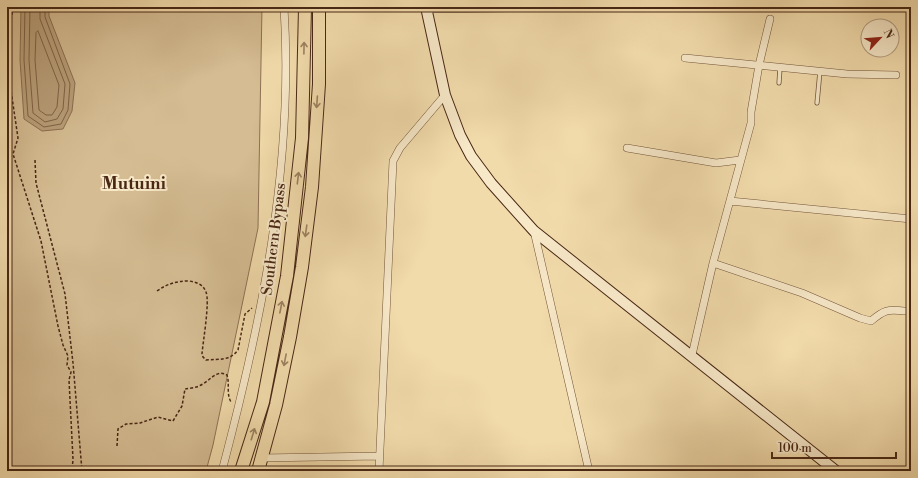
<svg xmlns="http://www.w3.org/2000/svg" width="918" height="478" font-family="'Libre Bodoni',serif">
  <style>
    .green { fill: #d5bc92; stroke: #8e7254 }
    .water { fill: #b89e78; stroke: #8b6e50 }
    .lines { fill: none; stroke-linecap: round; stroke-linejoin: round }
    .shore { stroke: #806246; stroke-width: 1 }
    .service-casing { stroke: #72543a; stroke-width: 5 }
    .minor-casing { stroke: #72543a; stroke-width: 8 }
    .secondary-casing { stroke: #482715; stroke-width: 12 }
    .trunk-casing { stroke: #482715; stroke-width: 14 }
    .path { stroke: #482715; stroke-width: 1.5; stroke-dasharray: 3 2; stroke-linecap: butt }
    .service { stroke: #f7e8c8; stroke-width: 3.5 }
    .minor { stroke: #f7e8c8; stroke-width: 7 }
    .secondary { stroke: #f7e8c8; stroke-width: 10 }
    .trunk { stroke: #f2dbab; stroke-width: 12 }
    .oneway { stroke: #9d8160 }
    .labels { text-anchor: middle; dominant-baseline: central; stroke-width: 4; stroke-linejoin: round; paint-order: stroke }
    .street-label { font-size: 15px; fill: #482715; stroke: #f7e8c8 }
    .quarter-label { font-size: 17px; font-weight: bold; fill: #482715; stroke: #f7e8c8 }
  </style>
  <rect width="100%" height="100%" fill="#f2dbab"/>
  <filter id="stains"><feTurbulence type="fractalNoise" baseFrequency=".005" numOctaves="4"/><feColorMatrix values="0 0 0 0 .2 0 0 0 0 .09 0 0 0 0 .02 0 0 0 .5 -.17"/></filter>
  <radialGradient id="worn" r=".72"><stop offset=".6" stop-color="#630" stop-opacity="0"/><stop offset="1" stop-color="#630" stop-opacity=".3"/></radialGradient>
  <path class="green" d="M7 7H262L258 228 213 445 206 471H7Z"/>
  <path class="water" d="M21 7H49V16L75 83 72 111 63 129 42 131 24 119 20 60Z"/>
  <g class="lines">
    <path class="shore" d="M25 7 24 60 28 116 44 127 61 124 68 110 70 84 45 17V7
      M30 7 29 60 33 113 45 122 57 119 63 109 65 84 40 19V7
      M38 31 59 85 57 107 52 115H46L39 110 35 60 36 33Z"/>
    <defs>
      <path id="service" d="M779 83 780 68
        M817 103 820 71
        M909 423 911 466"/>
      <path id="minor" d="M427 9 605 7
        M685 58 847 74 896 75
        M627 148 716 163 740 160
        M730 201 911 219
        M534 231 589 471
        M713 263 802 293 860 318 871 321C884 310 888 309 904 311
        M692 355 713 263 751 123V112L759 65 770 19
        M261 458 379 456
        M222 471C262 320 294 164 284 7
        M379 471 393 161 400 148 445 95"/>
      <path id="secondary" d="M426 7 445 95 460 135 471 156 491 183 534 231 836 471"/>
      <path id="trunk" d="M241 471 263 402 287 276 302 138 305 7
        M258 471 276 405 290 337 302 267 312 187 319 84V7"/>
    </defs>
    <use href="#service" class="service-casing"/>
    <use href="#minor" class="minor-casing"/>
    <use href="#secondary" class="secondary-casing"/>
    <use href="#trunk" class="trunk-casing"/>
    <path class="path" d="M13 7 8 41 10 84 18 138 13 154 41 241 58 326 63 345 68 356 67 365 71 372 69 380 73 459 72 471
      M35 160 36 183 65 294 73 363 82 471
      M157 291C167 284 176 281 189 281 196 282 203 284 206 292 210 302 203 341 202 354L203 357 206 360C219 359 230 361 238 350L245 314 252 308
      M117 446 118 429 126 424 140 423 158 417 173 421 182 406 185 389C190 388 196 388 201 385 210 381 216 369 227 375 230 384 226 393 231 402"/>
    <use href="#service" class="service"/>
    <use href="#minor" class="minor"/>
    <use href="#secondary" class="secondary"/>
    <use href="#trunk" class="trunk"/>
  </g>
  <defs><path id="oneway-shaft" d="M-6 0H5M1.5-3L5.5 0L1.5 3" fill="none" stroke-width="1.6" stroke-linecap="round" stroke-linejoin="round"/></defs>
  <g class="oneway">
    <use href="#oneway-shaft" transform="translate(304 48) rotate(-89)"/>
    <use href="#oneway-shaft" transform="translate(317 102) rotate(94)"/>
    <use href="#oneway-shaft" transform="translate(298 178) rotate(-83)"/>
    <use href="#oneway-shaft" transform="translate(306 231) rotate(98)"/>
    <use href="#oneway-shaft" transform="translate(281 307) rotate(-79)"/>
    <use href="#oneway-shaft" transform="translate(285 360) rotate(101)"/>
    <use href="#oneway-shaft" transform="translate(253 434) rotate(-73)"/>
  </g>
  <g class="labels">
    <g class="street-label">
      <text transform="translate(274 239) rotate(-83)">Southern Bypass</text>
    </g>
    <g class="quarter-label">
      <text x="134" y="184">Mutuini</text>
    </g>
  </g>
  <rect width="918" height="478" fill="none" stroke="#f2dbab" stroke-width="24"/>
  <rect x="8" y="8" width="902" height="462" fill="none" stroke="#482715" stroke-width="2"/>
  <rect x="12" y="12" width="894" height="454" fill="none" stroke="#482715"/>
  <g transform="translate(880 38) rotate(64)"><circle r="19" fill="#f7e8c8" stroke="#b19b80"/>
  <path d="M0-3L7 15L0 10L-7 15Z" fill="#8f2418"/>
  <text y="-6" font-size="11" font-weight="bold" text-anchor="middle" fill="#482715">N</text>
  </g>
  <path d="M772 452v6h124v-6" fill="none" stroke="#482715" stroke-width="2"/>
  <text x="778" y="452" font-size="12" fill="#482715" stroke="#f7e8c8" stroke-width="3" paint-order="stroke">100 m</text>
  <rect width="100%" height="100%" filter="url(#stains)"/>
  <rect width="100%" height="100%" fill="url(#worn)"/>
</svg>
